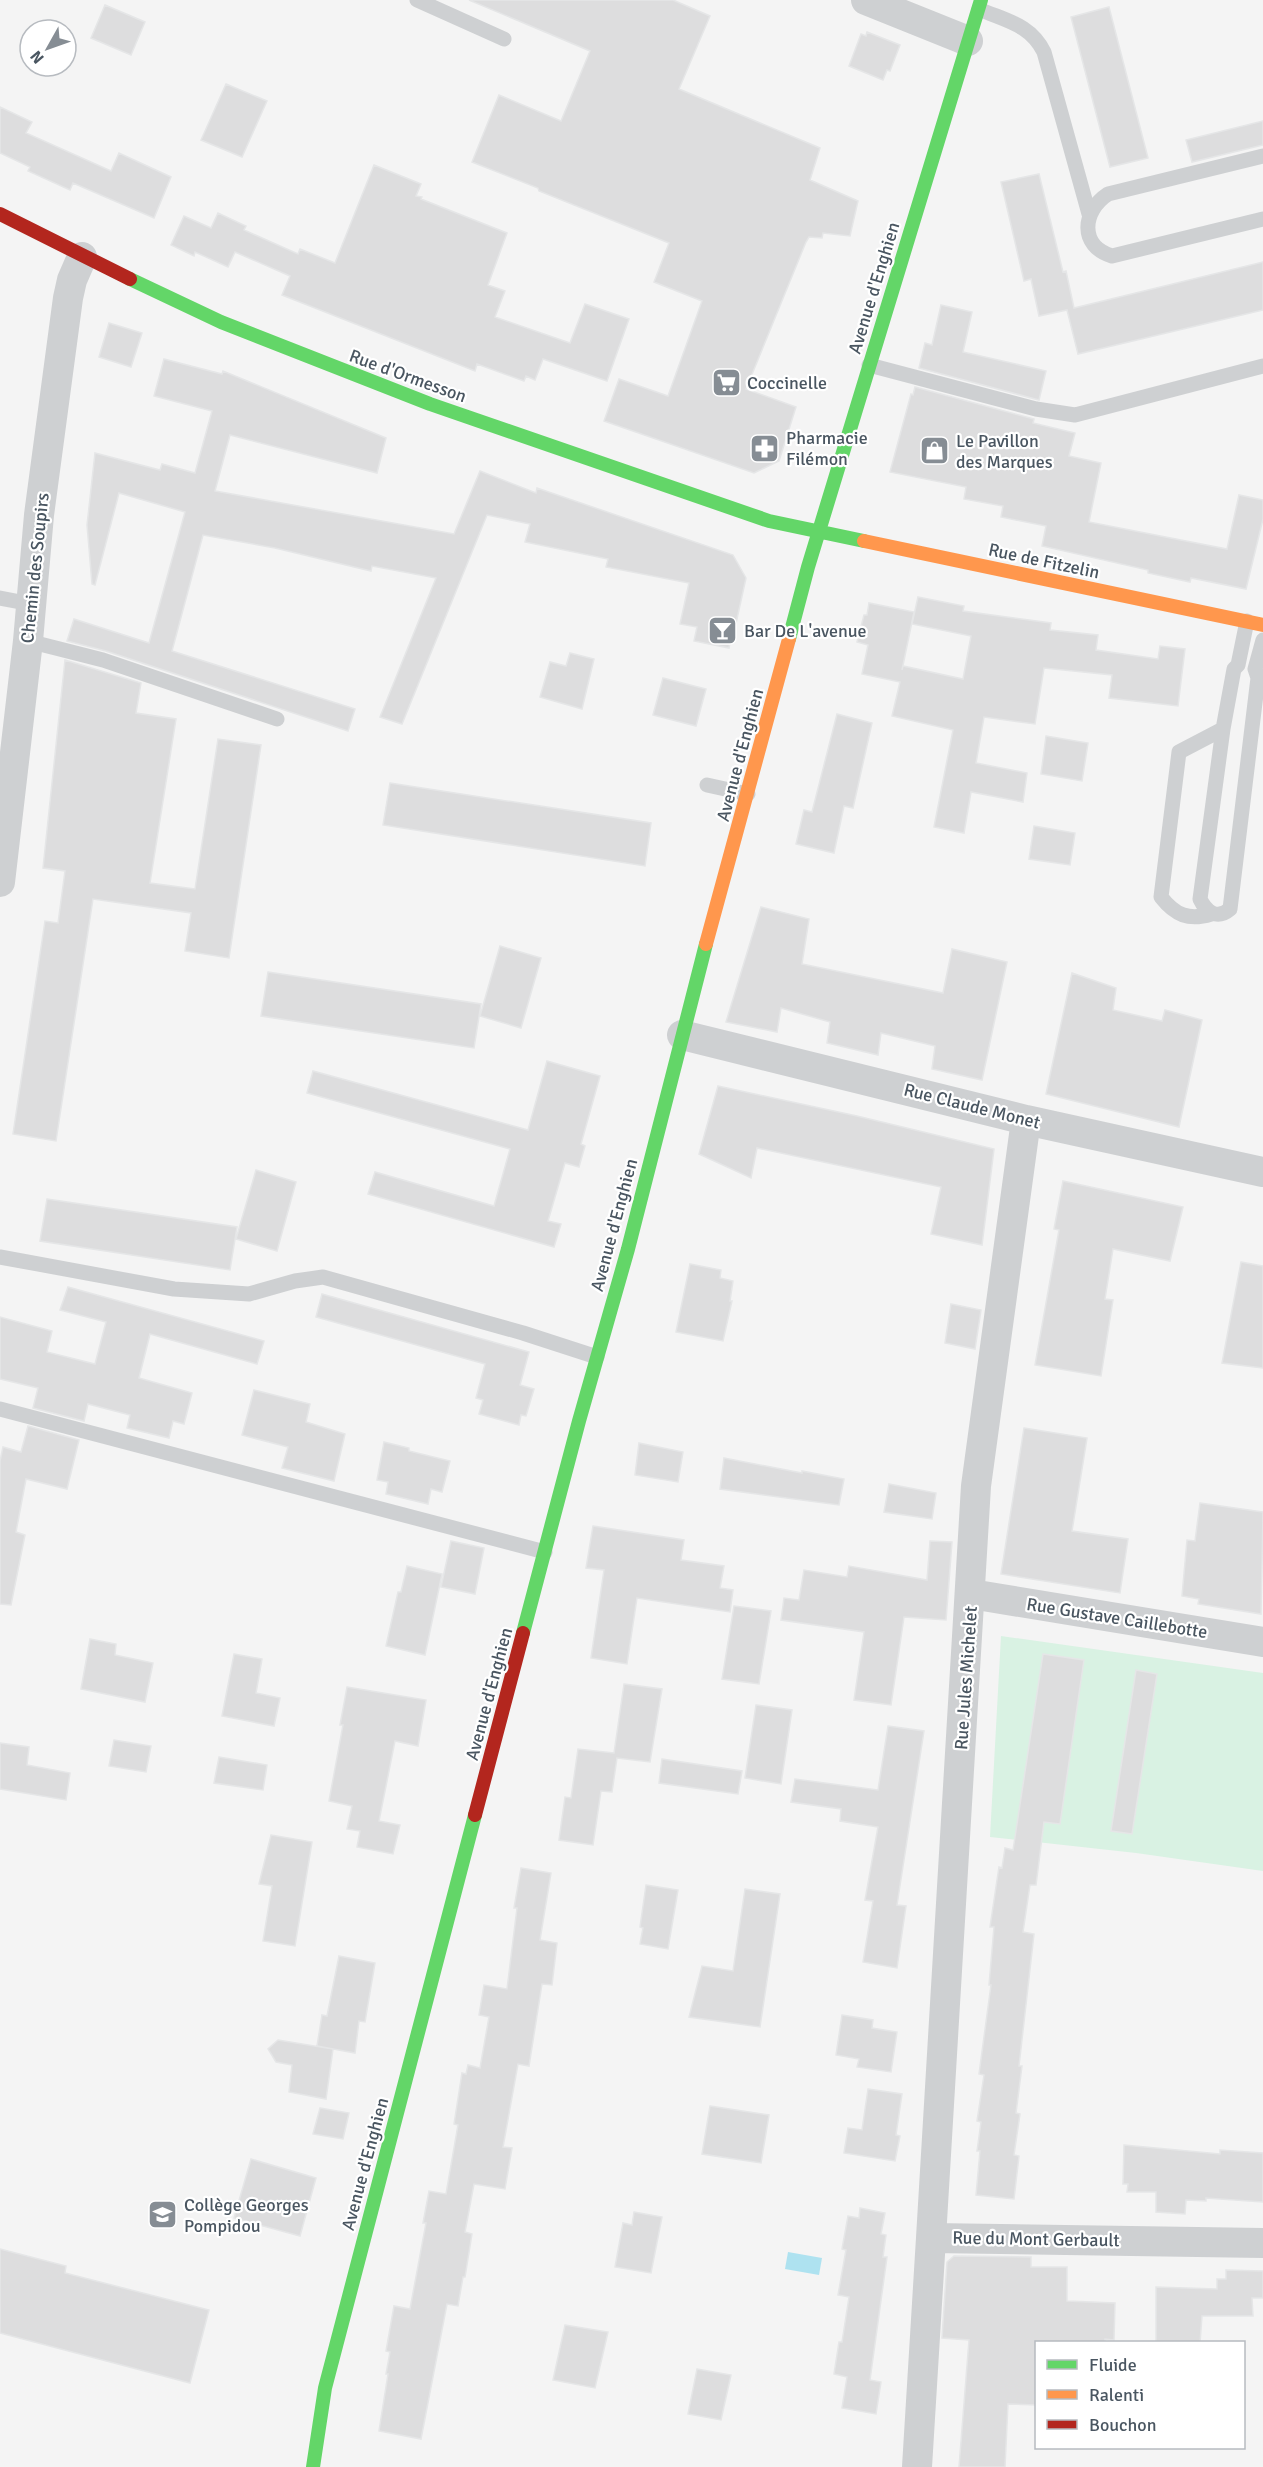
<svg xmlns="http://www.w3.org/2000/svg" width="1263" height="2467" font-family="Signika,sans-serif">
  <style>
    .green { fill: #d9f2e3 }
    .water { fill: #aee2f0 }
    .building { fill: #ddddde; stroke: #e5e6e7; stroke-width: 1.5 }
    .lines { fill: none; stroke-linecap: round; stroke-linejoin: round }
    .lane { stroke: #ced0d2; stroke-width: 15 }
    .street { stroke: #ced0d2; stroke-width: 30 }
    .fast { stroke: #63d668; stroke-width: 14 }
    .slow { stroke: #ff974d; stroke-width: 14 }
    .jam { stroke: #b3261e; stroke-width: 14 }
    .labels { text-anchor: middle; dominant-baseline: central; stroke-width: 4.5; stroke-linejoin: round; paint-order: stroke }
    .street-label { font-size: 18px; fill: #4a5661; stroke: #fff }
    .poi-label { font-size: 18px; fill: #4a5661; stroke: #fff; text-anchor: start }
  </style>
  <rect width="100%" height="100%" fill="#f4f4f4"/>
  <path class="green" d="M1001 1636 1263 1673V1871L1136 1853 990 1837Z"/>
  <path class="water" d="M788 2252 822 2258 819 2275 785 2269Z"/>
  <path class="building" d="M469 0H673L710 16 679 89 820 148 810 180 858 201 850 236 823 233 822 238 809 237 806 242 746 389 796 407 779 461 754 473 604 421 619 379 668 396 702 301 654 282 669 243 539 191 538 188 472 162 499 95 561 121 590 51Z
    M105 5 145 22 131 55 91 38Z
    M1109 7 1148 158 1110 167 1071 17Z
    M867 32 900 45 890 71 887 70 883 80 849 66 861 34 866 36Z
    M226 84 267 101 242 157 201 140Z
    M0 107 32 122 26 133 111 171 119 153 171 177 154 218 73 183 70 190 28 171 30 167 0 153Z
    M1263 121V145L1192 162 1186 140Z
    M374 165 421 184 416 196 422 197 421 199 507 233 488 285 505 291 495 317 570 343 585 304 629 319 607 381 543 359 535 380 526 376 524 381 477 364 475 371 282 295 290 276 235 252 228 267 195 252 194 256 171 245 184 216 211 228 218 213 246 226 244 230 298 254 300 249 335 263Z
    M1039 174 1063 272 1066 271 1074 308 1263 262V310L1078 354 1067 310 1039 316 1031 279 1024 281 1001 182Z
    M941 305 972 312 963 352 1046 371 1039 400 919 368 925 343 932 345Z
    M109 323 142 333 131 367 99 357Z
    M164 359 222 374 223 371 386 438 377 473 230 435 215 491 454 534 480 471 536 493 537 488 733 555 746 578 735 628H733L729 648 694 641 697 627 680 624 689 583 606 567 608 559 525 542 530 524 487 515 402 724 380 717 436 578 372 566 371 571 275 548 203 535 172 651 355 709 348 731 106 651 67 641 74 619 149 643 185 512 119 493 95 585 92 584 87 525 95 453 160 470 162 464 195 473 212 411 154 396Z
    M915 387 1034 419 1033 423 1075 433 1069 456 1101 463 1089 522 1227 549 1239 495 1263 500V519L1246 589 1191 578 1190 582 1148 573V570L1042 546 1046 526 1001 517 1003 506 964 499 966 487 890 472 911 394 913 395Z
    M918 597 964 606 963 611 1051 623 1050 630 1098 635 1096 650 1158 659 1160 646 1185 649 1178 706 1109 698 1112 675 1044 668 1035 724 984 717 976 763 1027 773 1023 802 971 792 964 833 934 827 953 730 892 716 900 682 862 674 868 645 857 642 864 615H867L869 603 914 612 902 670 903 666 963 679 971 636 912 624Z
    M570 653 594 659 582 709 540 697 550 662 566 666Z
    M65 660 141 683 136 713 176 719 150 883 195 889 218 739 261 745 229 958 185 951 191 913 93 899 56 1141 13 1134 45 921 58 923 65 871 43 868Z
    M663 678 706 689 696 726 653 715Z
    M837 714 872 723 853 808 844 806 834 853 796 844 804 810 812 812Z
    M1046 736 1088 743 1082 781 1041 774Z
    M390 783 651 823 645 866 383 825Z
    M1034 826 1075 833 1070 865 1029 859Z
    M761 907 809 919 802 964 943 993 952 949 1007 962 982 1080 932 1069 935 1046 881 1033 878 1055 827 1043 830 1022 781 1008 777 1032 726 1022Z
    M500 946 541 958 521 1028 480 1016Z
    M268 972 481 1004 474 1048 261 1016Z
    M1072 973 1116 988 1113 1010 1162 1021 1165 1010 1202 1020 1179 1127 1046 1094Z
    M547 1061 600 1076 581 1144 585 1146 579 1167 565 1163 548 1221 561 1224 554 1247 368 1194 375 1172 494 1206 510 1149 307 1093 313 1071 528 1130Z
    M718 1086 857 1116 994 1149 982 1245 931 1234 941 1187 757 1148 751 1178 699 1154Z
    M256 1170 296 1182 277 1251 236 1239Z
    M1063 1181 1183 1207 1170 1261 1113 1249 1105 1299 1113 1300 1101 1376 1035 1365 1059 1230 1054 1229Z
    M47 1199 237 1227 230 1270 40 1241Z
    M1241 1262 1263 1266V1368L1222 1363Z
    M690 1264 721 1270 720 1278 733 1281 730 1301H732L723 1341 676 1332Z
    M68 1287 264 1341 257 1364 150 1334 139 1378 192 1393 184 1424 173 1421 169 1438 127 1428 130 1415 88 1404 84 1421 33 1408 38 1388 0 1379V1317L52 1331 47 1352 95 1364 106 1322 60 1310Z
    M322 1294 529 1352 520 1385 534 1389 526 1416 521 1415 519 1425 479 1414 483 1400 476 1398 485 1364 316 1317Z
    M951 1304 981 1310 975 1349 945 1343Z
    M254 1390 310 1404 306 1422 345 1434 334 1481 282 1468 288 1447 242 1435Z
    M28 1426 79 1440 67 1489 26 1479 16 1532 25 1535 11 1605 0 1604V1461L3 1447 21 1452Z
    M1024 1428 1087 1438 1072 1531 1128 1539 1120 1593 1001 1574Z
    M384 1442 409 1448V1451L450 1461 442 1492 431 1489 428 1504 386 1494 388 1482 377 1480Z
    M639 1443 683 1452 678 1482 635 1475Z
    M724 1458 802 1473V1471L844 1479 839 1505 720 1489Z
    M889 1484 936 1493 932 1519 884 1512Z
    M1200 1503 1263 1512 1261 1614 1198 1604 1199 1599 1182 1596 1187 1540 1195 1541Z
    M593 1526 684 1540 681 1560 724 1566 720 1588 733 1590 730 1612 637 1598 627 1664 591 1658 604 1570 586 1568Z
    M451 1541 484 1548 475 1594 441 1587Z
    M930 1541 952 1542 946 1620 904 1617 891 1705 854 1700 864 1632 781 1620 784 1598 799 1600 804 1570 847 1577 849 1566 927 1580Z
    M407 1566 442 1574 425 1655 386 1646 398 1592H401Z
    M734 1606 771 1611 759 1684 722 1679Z
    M90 1639 116 1644 115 1655 153 1663 145 1702 81 1689Z
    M234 1654 262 1659 256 1693 280 1698 274 1726 222 1716Z
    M1043 1654 1084 1660 1060 1824 1044 1822 1036 1885H1030L1023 1932 1034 1934 1019 2066H1022L1016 2113 1020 2114 1014 2155 1019 2156 1014 2199 976 2195 980 2151H977L981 2122 977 2121 984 2075 979 2074 991 1985H989L994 1927H990L997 1880 999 1867 1002 1868 1005 1848 1013 1850Z
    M1136 1670 1157 1674 1132 1834 1111 1831Z
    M624 1684 662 1689 650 1762 617 1758 612 1792 601 1791 593 1845 559 1840 565 1797 571 1798 578 1749 614 1753Z
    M347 1687 426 1700 418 1746 395 1741 379 1821 400 1825 393 1854 357 1847 360 1831 347 1829 352 1806 329 1801 343 1725H340Z
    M756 1705 792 1710 781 1784 745 1778Z
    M888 1726 924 1731 897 1905 906 1906 897 1968 863 1962 873 1901 865 1900 878 1827 840 1821 841 1809 791 1802 795 1779 878 1790Z
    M114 1740 151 1746 146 1772 109 1766Z
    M0 1743 29 1747 27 1765 70 1773 66 1800 0 1789Z
    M219 1757 267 1765 263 1790 214 1783Z
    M662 1759 742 1771 738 1794 659 1783Z
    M271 1835 312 1842 295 1946 263 1941 272 1886 259 1884Z
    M521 1868 551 1873 540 1940 557 1943 552 1985 542 1984 529 2066 518 2064 503 2147 512 2148 505 2189 474 2184 465 2232 472 2234 465 2277H463L458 2306 447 2304 421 2439 379 2431 388 2374H386L390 2352 386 2351 394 2306 410 2309 426 2223H423L429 2191 446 2194 458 2125 454 2124 462 2073 466 2074 468 2065 480 2068 489 2017 479 2015 484 1985 507 1989 517 1908H514Z
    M646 1885 678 1890 668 1949 640 1944 643 1928 640 1927Z
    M745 1889 780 1894 760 2027 689 2017 702 1966 733 1971Z
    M339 1956 375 1963 365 2022 359 2021 355 2053 317 2046 322 2015 327 2016Z
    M842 2015 873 2020 872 2028 897 2032 891 2072 857 2067 859 2059 836 2055Z
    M278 2040 333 2049 326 2099 289 2092 292 2065 276 2062 268 2049Z
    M868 2089 902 2094 896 2135 900 2136 895 2161 844 2153 848 2128 862 2130Z
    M710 2106 769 2115 761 2163 702 2154Z
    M320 2108 349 2113 343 2139 313 2134Z
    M1124 2145 1220 2154V2150L1263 2153V2202L1206 2198V2201L1186 2200 1185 2214 1156 2212V2192H1127L1128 2184H1123Z
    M251 2159 316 2178 300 2236 234 2218Z
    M860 2208 885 2213 881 2234 886 2235 883 2257H887L870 2380 881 2382 876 2414 842 2408 847 2377 834 2374 839 2342H842L849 2297 838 2295 846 2250 842 2249 848 2216 859 2218Z
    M634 2212 662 2217 651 2273 615 2267 623 2223 632 2225Z
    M0 2249 66 2266 65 2273 209 2310 190 2383 0 2333Z
    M954 2256 1031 2257V2267H1067V2301L1115 2303 1114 2340 1105 2339V2343H1036V2405L1008 2404 1005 2467H959L969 2340 942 2338 947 2262Z
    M1226 2270 1263 2271V2298H1252L1253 2316H1202L1200 2343H1156V2287L1217 2289V2279H1226Z
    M565 2325 608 2332 595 2388 553 2380Z
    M697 2369 731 2375 721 2420 688 2414Z"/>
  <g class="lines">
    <path class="lane" d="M417 0 504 39
      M979 9C1006 21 1030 24 1044 52L1089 214
      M1263 156 1108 194C1082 211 1079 246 1112 256L1263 219
      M869 365 1036 409 1075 415 1263 366
      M0 598 31 604
      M1247 621 1238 665 1234 669 1223 729 1200 899C1206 912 1217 920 1230 909L1258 678 1255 669 1263 640
      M28 641 103 660 277 719
      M707 785 748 794
      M1211 914C1189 921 1175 915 1161 897L1179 752 1223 729
      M0 1257 174 1289 249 1294 295 1281 323 1277 523 1333 597 1357
      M0 1409 545 1552"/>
    <path class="street" d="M866 0 968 41
      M0 882 28 641 39 515 68 298 72 280 82 257
      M682 1035 1026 1120 1263 1172
      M971 1594 1263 1642
      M931 2238 976 1486 1026 1120
      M917 2467 931 2238 1263 2243"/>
    <path class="fast" d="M130 279 221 322 430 404 769 521 864 541
      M789 639 808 567 981 0
      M523 1633 579 1421 628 1249 706 944
      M313 2467 325 2388 475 1815"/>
    <path class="slow" d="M864 541 1263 625
      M706 944 789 639"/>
    <path class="jam" d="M0 214 130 279
      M475 1815 523 1633"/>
  </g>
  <defs>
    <symbol id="supermarket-square" viewBox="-11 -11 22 22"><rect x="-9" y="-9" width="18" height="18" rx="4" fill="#868d94" stroke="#fff"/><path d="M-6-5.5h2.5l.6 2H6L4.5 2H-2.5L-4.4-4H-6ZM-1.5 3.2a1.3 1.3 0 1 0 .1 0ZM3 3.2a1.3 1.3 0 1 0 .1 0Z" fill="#fff"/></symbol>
    <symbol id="pharmacy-square" viewBox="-11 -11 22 22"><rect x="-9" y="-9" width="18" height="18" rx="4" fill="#868d94" stroke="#fff"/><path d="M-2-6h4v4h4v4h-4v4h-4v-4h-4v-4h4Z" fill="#fff"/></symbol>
    <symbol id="shop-square" viewBox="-11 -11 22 22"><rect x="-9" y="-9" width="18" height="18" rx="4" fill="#868d94" stroke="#fff"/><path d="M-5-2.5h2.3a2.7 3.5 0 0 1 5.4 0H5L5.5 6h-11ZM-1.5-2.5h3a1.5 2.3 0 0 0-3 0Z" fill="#fff"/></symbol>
    <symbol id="bar-square" viewBox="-11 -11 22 22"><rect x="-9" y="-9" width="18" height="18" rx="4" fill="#868d94" stroke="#fff"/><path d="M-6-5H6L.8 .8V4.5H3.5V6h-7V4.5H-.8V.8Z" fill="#fff"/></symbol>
    <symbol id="school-square" viewBox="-11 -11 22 22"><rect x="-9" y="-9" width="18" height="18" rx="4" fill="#868d94" stroke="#fff"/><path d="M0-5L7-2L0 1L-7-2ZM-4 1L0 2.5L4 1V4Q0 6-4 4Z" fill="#fff"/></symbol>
  </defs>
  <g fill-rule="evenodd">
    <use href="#supermarket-square" x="710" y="366" width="33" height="33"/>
    <use href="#pharmacy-square" x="748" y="432" width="33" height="33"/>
    <use href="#shop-square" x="918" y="434" width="33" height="33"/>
    <use href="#bar-square" x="706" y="614" width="33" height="33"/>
    <use href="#school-square" x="146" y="2198" width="33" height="33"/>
  </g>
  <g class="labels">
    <g class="street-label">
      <text transform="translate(874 288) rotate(-73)">Avenue d'Enghien</text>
      <text transform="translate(408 376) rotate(20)">Rue d'Ormesson</text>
      <text transform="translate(1044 561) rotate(12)">Rue de Fitzelin</text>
      <text transform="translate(35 568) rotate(-84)">Chemin des Soupirs</text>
      <text transform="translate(740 755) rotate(-75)">Avenue d'Enghien</text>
      <text transform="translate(972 1106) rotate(14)">Rue Claude Monet</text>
      <text transform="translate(614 1225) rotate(-75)">Avenue d'Enghien</text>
      <text transform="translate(1117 1618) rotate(9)">Rue Gustave Caillebotte</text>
      <text transform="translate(966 1678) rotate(-86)">Rue Jules Michelet</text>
      <text transform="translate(489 1694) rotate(-75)">Avenue d'Enghien</text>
      <text transform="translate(365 2164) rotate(-75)">Avenue d'Enghien</text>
      <text transform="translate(1036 2239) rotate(1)">Rue du Mont Gerbault</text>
    </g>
    <g class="poi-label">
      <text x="747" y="383">Coccinelle</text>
      <text x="786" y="438">Pharmacie<tspan x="786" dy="21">Filémon</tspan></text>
      <text x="956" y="441">Le Pavillon<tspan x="956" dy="21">des Marques</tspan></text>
      <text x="744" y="631">Bar De L'avenue</text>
      <text x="184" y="2205">Collège Georges<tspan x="184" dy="21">Pompidou</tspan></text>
    </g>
  </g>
  <rect x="1035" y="2341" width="210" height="108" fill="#ffffff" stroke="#b7bbc0" stroke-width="1.5"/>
  <rect x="1047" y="2360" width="30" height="9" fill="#63d668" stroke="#b7bbc0" stroke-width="1.5"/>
  <text x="1089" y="2371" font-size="18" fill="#4a5661">Fluide</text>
  <rect x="1047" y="2390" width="30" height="9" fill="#ff974d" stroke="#b7bbc0" stroke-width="1.5"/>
  <text x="1089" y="2401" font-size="18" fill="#4a5661">Ralenti</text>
  <rect x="1047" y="2420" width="30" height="9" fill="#b3261e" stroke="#b7bbc0" stroke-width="1.5"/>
  <text x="1089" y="2431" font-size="18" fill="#4a5661">Bouchon</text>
  <g transform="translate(48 48) rotate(230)"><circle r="28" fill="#ffffff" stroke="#b7bbc0" stroke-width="1.5"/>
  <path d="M0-4.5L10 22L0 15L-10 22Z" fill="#868d94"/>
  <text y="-9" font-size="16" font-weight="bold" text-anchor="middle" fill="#4a5661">N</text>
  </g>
</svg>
